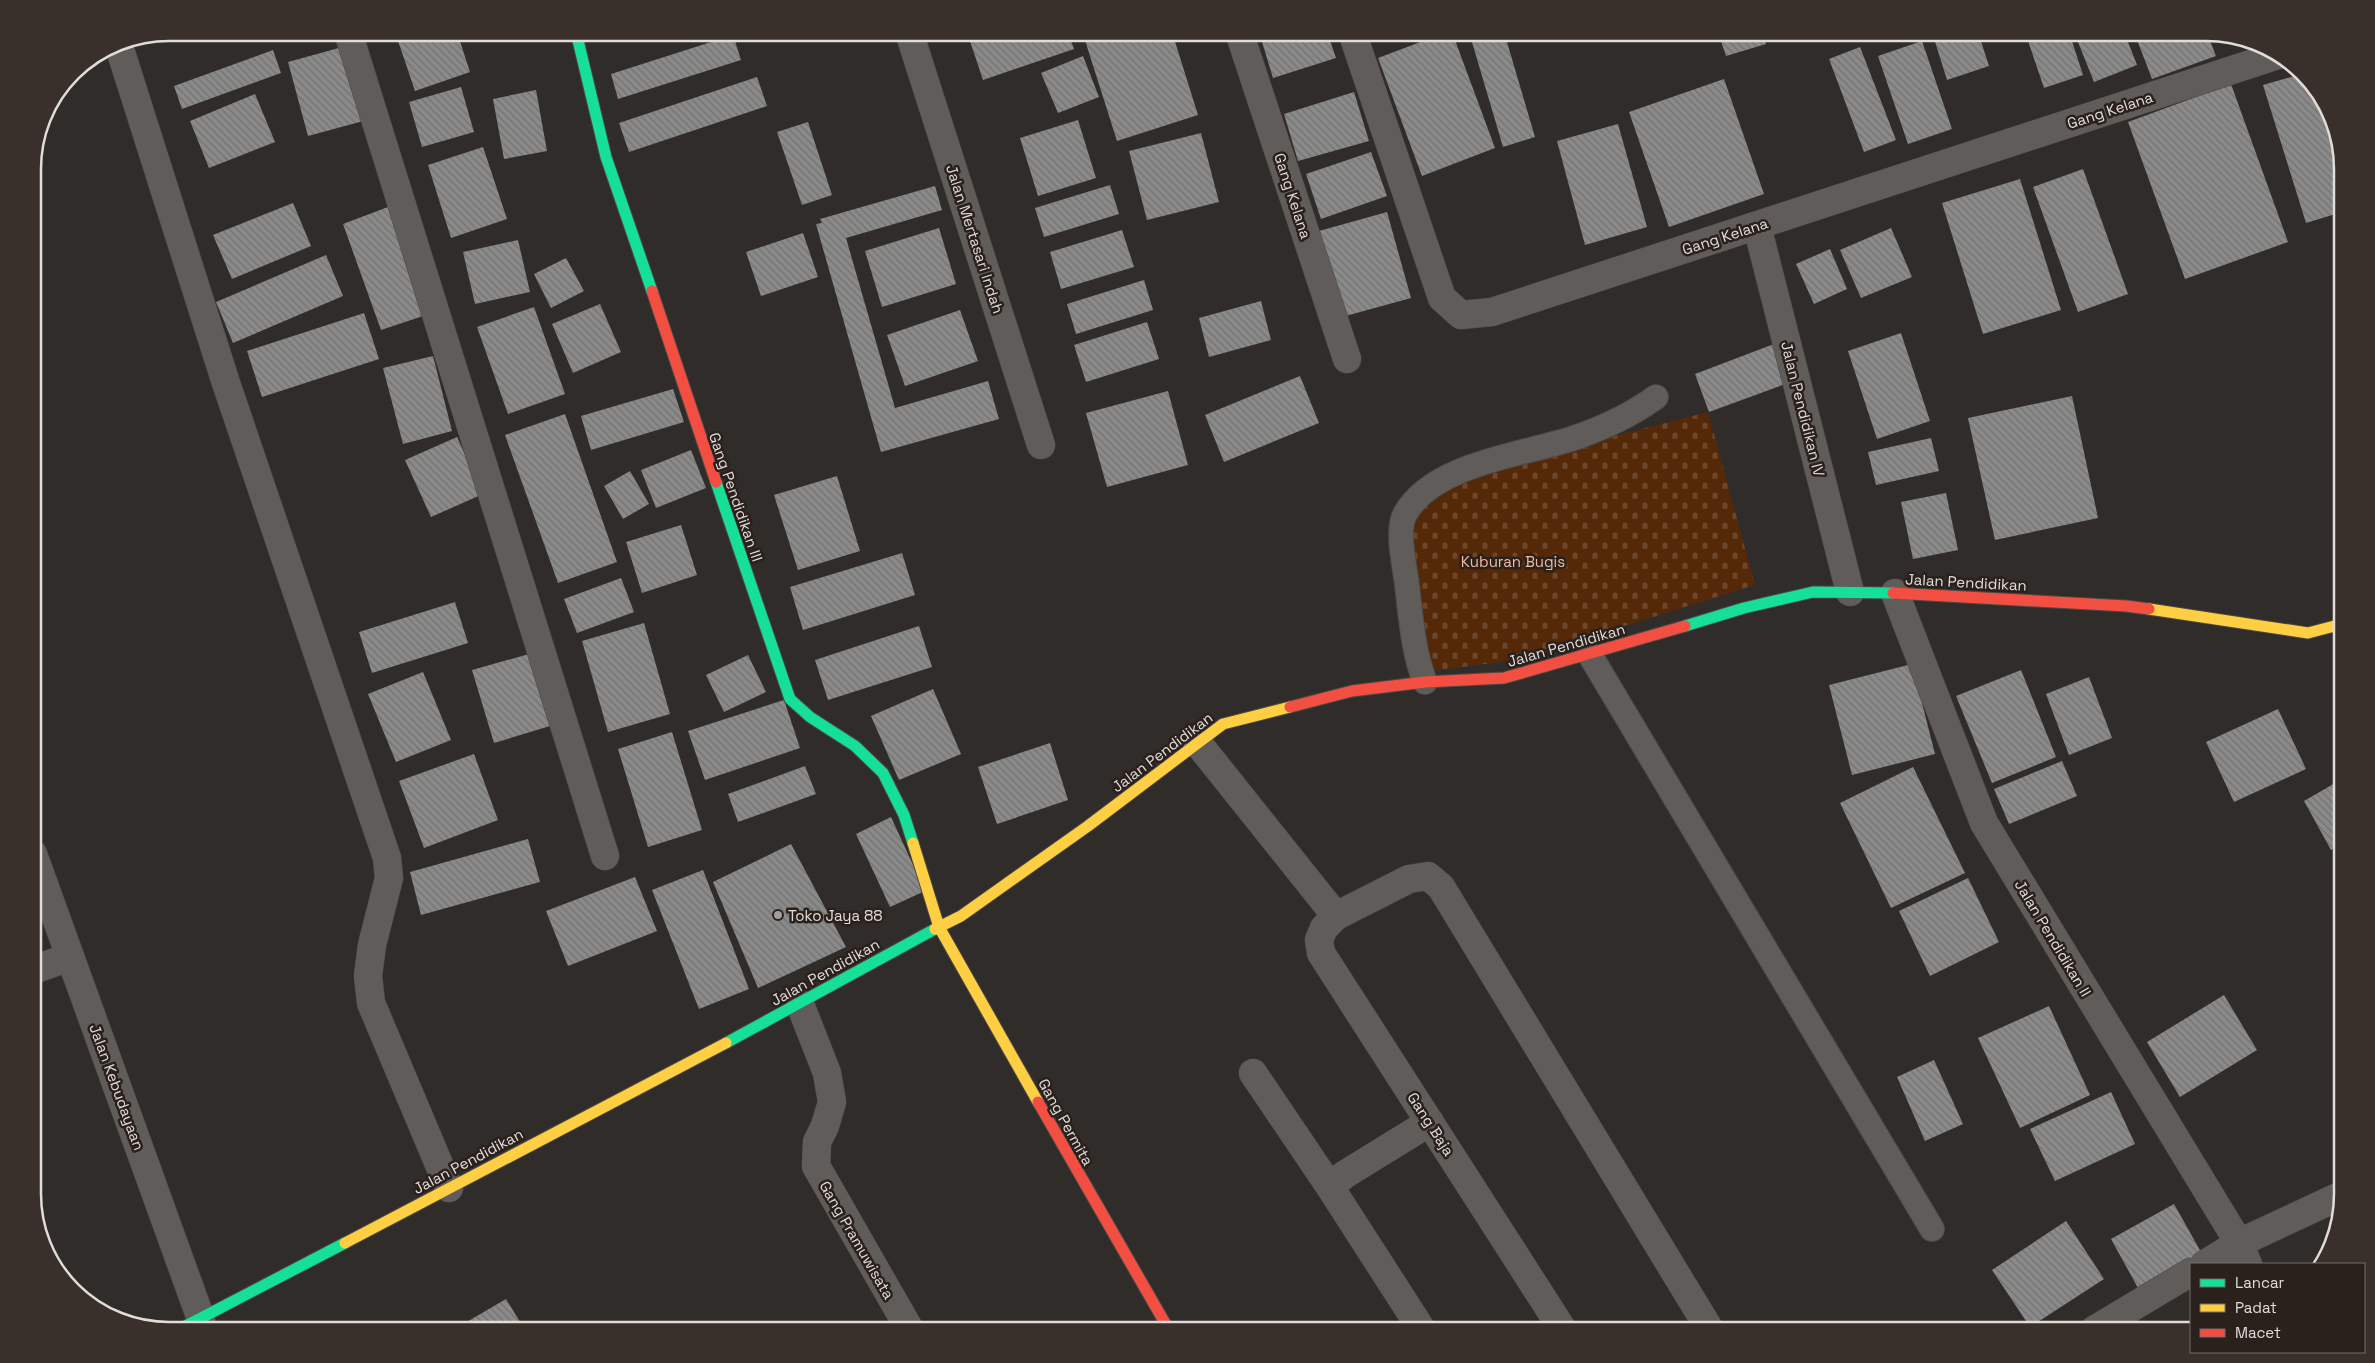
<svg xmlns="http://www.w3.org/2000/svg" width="2375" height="1363" font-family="'Space Grotesk',sans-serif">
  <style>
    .cemetery { fill: url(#cemetery-stones) }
    .building { fill: url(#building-back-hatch) }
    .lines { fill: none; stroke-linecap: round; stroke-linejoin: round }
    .lane-casing { stroke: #4c4946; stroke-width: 26 }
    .street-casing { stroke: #4c4946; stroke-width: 29 }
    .fast-casing { stroke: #4c4946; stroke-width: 13 }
    .slow-casing { stroke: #4c4946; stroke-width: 13 }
    .jam-casing { stroke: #4c4946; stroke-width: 13 }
    .lane { stroke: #605c5a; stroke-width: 24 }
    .street { stroke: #605c5a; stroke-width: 28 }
    .fast { stroke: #16e098; stroke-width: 11 }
    .slow { stroke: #ffcf43; stroke-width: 11 }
    .jam { stroke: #f24e42; stroke-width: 11 }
    .poi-dot { fill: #a49e9c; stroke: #2a211c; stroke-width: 2 }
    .labels { text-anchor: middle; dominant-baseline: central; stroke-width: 5; stroke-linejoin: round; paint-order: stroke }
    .street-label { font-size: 15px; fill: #e2dcd9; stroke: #2a211c }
    .park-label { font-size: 15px; fill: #f5ba99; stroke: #2a211c }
    .poi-label { font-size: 15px; fill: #e2dcd9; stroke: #2a211c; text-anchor: start }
    .rim { fill: none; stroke: #e2dcd9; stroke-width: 2.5 }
  </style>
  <defs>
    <pattern id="cemetery-stones" width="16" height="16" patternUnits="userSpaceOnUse" patternTransform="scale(1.25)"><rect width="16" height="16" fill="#552908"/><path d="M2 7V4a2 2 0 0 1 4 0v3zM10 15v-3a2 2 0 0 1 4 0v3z" fill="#6d472b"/></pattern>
    <pattern id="building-back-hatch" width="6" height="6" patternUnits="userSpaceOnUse" patternTransform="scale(1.25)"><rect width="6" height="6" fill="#8a8a8a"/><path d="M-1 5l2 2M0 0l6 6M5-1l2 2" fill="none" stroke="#727170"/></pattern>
  </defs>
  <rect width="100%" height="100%" fill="#302c2a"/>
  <path class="cemetery" d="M1708 412 1755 585 1516 660 1432 671 1404 527 1447 479Z"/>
  <path class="building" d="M395 32H457L470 72 415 91Z
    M967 32H1068L1074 49 983 80Z
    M1087 32H1172L1198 115 1117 141 1083 34Z
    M1259 32H1327L1336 58 1273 78Z
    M1447 32H1452L1495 148 1422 176 1378 58Z
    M1469 32H1504L1535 137 1503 147Z
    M1718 32H1762L1766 44 1726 56Z
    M1932 32H1978L1989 66 1947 80Z
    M2025 32H2069L2083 75 2044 88Z
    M2074 32H2124L2137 65 2094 82Z
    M2134 32 2207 33 2216 56 2152 79Z
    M733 35 741 60 618 99 611 74Z
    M1922 41 1952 129 1908 144 1878 56Z
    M346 46 367 120 308 136 288 62Z
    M1860 47 1896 140 1864 152 1829 59Z
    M273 50 281 73 182 109 174 86Z
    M1083 56 1099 97 1058 113 1041 73Z
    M2298 75 2324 101 2342 161V212L2306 223 2263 85Z
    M757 77 767 106 629 152 619 123Z
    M1724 79 1764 194 1669 227 1629 112Z
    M2231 84 2288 242 2185 279 2128 122Z
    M461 87 474 132 422 147 409 102Z
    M536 90 547 151 504 159 493 99Z
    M1354 92 1369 141 1298 161 1284 114Z
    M255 94 275 142 209 168 190 121Z
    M1078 120 1096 178 1038 196 1020 138Z
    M808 122 832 195 802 205 777 132Z
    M1618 124 1647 227 1585 245 1557 141Z
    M1201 133 1219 202 1147 220 1129 151Z
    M483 147 507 219 451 238 428 165Z
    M1371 152 1387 196 1321 219 1306 174Z
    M2083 169 2128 294 2078 312 2033 187Z
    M2020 179 2061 310 1983 334 1942 203Z
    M1110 185 1119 214 1044 237 1035 208Z
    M935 186 942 210 846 238 895 408 988 381 999 419 881 452 816 224 822 223 820 219Z
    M293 203 311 246 232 279 213 235Z
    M388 207 426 315 381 330 343 224Z
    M1387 212 1411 298 1342 317 1319 231Z
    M939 228 956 284 882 307 865 251Z
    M1891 228 1912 277 1861 298 1840 250Z
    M1122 230 1134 267 1061 289 1050 252Z
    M803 233 818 277 761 296 746 252Z
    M518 240 530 292 475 304 463 252Z
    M1830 249 1847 289 1814 304 1796 264Z
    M326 255 343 296 233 343 216 302Z
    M566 258 584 291 551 308 534 274Z
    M1144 280 1153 310 1076 334 1067 304Z
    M1261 301 1271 340 1209 357 1199 318Z
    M600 304 621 352 573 373 552 324Z
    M534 307 565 394 508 414 477 327Z
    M960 310 978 361 905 386 887 335Z
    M364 313 379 359 262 397 247 351Z
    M1147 322 1159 359 1086 382 1074 345Z
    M1901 333 1930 421 1877 439 1848 351Z
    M1774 344 1788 383 1709 412 1695 374Z
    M433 356 452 431 403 444 383 368Z
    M1300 376 1319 423 1224 462 1205 415Z
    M673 389 684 422 591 450 581 416Z
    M1168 391 1188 465 1107 487 1086 413Z
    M2072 396 2098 518 1995 540 1968 418Z
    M565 414 617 562 558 583 505 435Z
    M457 437 483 494 431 517 405 460Z
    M1931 438 1939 471 1876 485 1868 452Z
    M691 450 706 488 656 508 641 470Z
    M630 471 649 504 623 519 604 486Z
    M837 476 860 551 798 570 774 495Z
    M1946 493 1958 550 1913 559 1901 502Z
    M681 525 697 575 642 593 626 542Z
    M902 553 915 595 803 630 790 587Z
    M621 578 634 612 577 633 564 599Z
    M455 602 468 643 372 673 359 632Z
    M644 623 670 714 608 732 582 641Z
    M919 626 932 667 828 700 815 660Z
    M529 654 550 726 494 743 472 670Z
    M748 655 766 692 724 712 706 675Z
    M1912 664 1935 754 1852 775 1829 685Z
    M2021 670 2056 757 1992 783 1956 696Z
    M423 672 451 740 396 762 368 694Z
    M2089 677 2112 738 2069 755 2046 694Z
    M933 689 961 754 899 780 871 716Z
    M784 700 800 748 705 780 688 731Z
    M2342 708V727L2335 711Z
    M2278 709 2306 769 2234 802 2206 742Z
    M672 732 702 830 648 847 618 749Z
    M1050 743 1068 800 997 824 978 767Z
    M474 754 498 820 424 848 399 781Z
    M2062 761 2077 796 2009 824 1994 789Z
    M805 766 816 794 738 822 728 794Z
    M1913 767 1965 873 1891 908 1840 803Z
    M2342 779V843L2331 850 2304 801Z
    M891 817 925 891 890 907 856 834Z
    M528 839 540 882 421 915 410 872Z
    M791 844 846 947 758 988 713 882Z
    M703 870 749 989 699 1009 652 890Z
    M635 877 657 931 568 966 546 911Z
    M1968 878 1999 942 1930 976 1899 911Z
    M2224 995 2257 1050 2180 1097 2147 1042Z
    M2049 1006 2090 1095 2020 1128 1978 1038Z
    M1934 1060 1963 1124 1925 1141 1897 1077Z
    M2111 1092 2135 1144 2055 1181 2030 1129Z
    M2174 1204 2206 1261 2143 1297 2111 1239Z
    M2066 1221 2104 1279 2030 1327 1992 1270Z
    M506 1299 525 1330H453Z"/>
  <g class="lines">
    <defs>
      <path id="lane" d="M1590 655 1932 1229
        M1425 682C1413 651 1411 618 1407 585 1405 567 1396 531 1405 514 1433 464 1521 455 1571 439 1601 429 1630 416 1656 397"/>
      <path id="street" d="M348 32 605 856
        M909 32 1041 445
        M1239 32 1347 359
        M1352 32 1442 298 1461 315 1492 312 2278 55
        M118 43 225 380 387 858 389 878 372 945 368 976 371 1003 449 1188
        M1757 226 1850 592
        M1895 593 1984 823 2239 1243 2248 1264
        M1197 742 1336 916
        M33 854 201 1319
        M33 970 69 957
        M800 1004 827 1073 832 1102 825 1126 817 1142 816 1166 910 1330
        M1253 1073 1330 1187 1422 1330
        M1330 1187 1344 1175 1430 1122
        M2205 1264 2239 1243 2342 1195
        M1563 1330 1321 953 1319 940 1324 928 1336 916 1409 879 1428 876 1441 887 1710 1330
        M2094 1330 2191 1272"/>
      <path id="fast" d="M576 32 606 157 652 291
        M716 482 790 699 810 717 855 746 883 773 904 815 913 843
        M1685 626 1744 608 1813 592 1893 593
        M726 1043 935 929
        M178 1330 345 1243"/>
      <path id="slow" d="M2149 609 2308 633 2342 624
        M913 843 939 927 1038 1102
        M935 929 961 916 1088 826 1223 724 1290 707
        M345 1243 726 1043"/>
      <path id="jam" d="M652 291 716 482
        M1893 593 2126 606 2149 609
        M1290 707 1352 691 1425 682 1504 678 1685 626
        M1038 1102 1169 1330"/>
    </defs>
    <use href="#lane" class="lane-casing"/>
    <use href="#street" class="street-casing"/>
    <use href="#fast" class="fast-casing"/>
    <use href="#slow" class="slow-casing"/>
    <use href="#jam" class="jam-casing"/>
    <use href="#lane" class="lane"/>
    <use href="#street" class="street"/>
    <use href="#fast" class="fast"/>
    <use href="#slow" class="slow"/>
    <use href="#jam" class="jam"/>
  </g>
  <circle class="poi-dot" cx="778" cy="915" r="5"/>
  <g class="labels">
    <g class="street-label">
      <text transform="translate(2110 110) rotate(-18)">Gang Kelana</text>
      <text transform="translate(1293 196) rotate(72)">Gang Kelana</text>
      <text transform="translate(1725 236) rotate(-18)">Gang Kelana</text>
      <text transform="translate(975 239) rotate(72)">Jalan Mertasari Indah</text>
      <text transform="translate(1803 409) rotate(76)">Jalan Pendidikan IV</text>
      <text transform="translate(736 497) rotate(71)">Gang Pendidikan III</text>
      <text transform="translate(1966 582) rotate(3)">Jalan Pendidikan</text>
      <text transform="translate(1566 645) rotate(-16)">Jalan Pendidikan</text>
      <text transform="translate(1162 752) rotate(-37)">Jalan Pendidikan</text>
      <text transform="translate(2053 938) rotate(59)">Jalan Pendidikan II</text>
      <text transform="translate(825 972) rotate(-29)">Jalan Pendidikan</text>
      <text transform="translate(117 1087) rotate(70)">Jalan Kebudayaan</text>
      <text transform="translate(1066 1122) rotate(61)">Gang Permita</text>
      <text transform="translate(1431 1124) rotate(57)">Gang Baja</text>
      <text transform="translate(468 1161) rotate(-28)">Jalan Pendidikan</text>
      <text transform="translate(857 1240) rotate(60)">Gang Pramuwisata</text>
    </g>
    <g class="park-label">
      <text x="1513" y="561">Kuburan Bugis</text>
    </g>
    <g class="poi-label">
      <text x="788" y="915">Toko Jaya 88</text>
    </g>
  </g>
  <path d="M0 0H2375V1363H0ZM169 41H2206A128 128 0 0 1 2334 169V1194A128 128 0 0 1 2206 1322H169A128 128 0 0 1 41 1194V169A128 128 0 0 1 169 41Z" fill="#39302b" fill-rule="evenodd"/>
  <path class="rim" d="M169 41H2206A128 128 0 0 1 2334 169V1194A128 128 0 0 1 2206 1322H169A128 128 0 0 1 41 1194V169A128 128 0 0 1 169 41Z"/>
  <rect x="2190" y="1263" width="175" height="90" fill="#2a211c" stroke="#746c68"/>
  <rect x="2200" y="1279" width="25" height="8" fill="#16e098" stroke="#746c68"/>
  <text x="2235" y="1288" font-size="15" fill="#e2dcd9">Lancar</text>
  <rect x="2200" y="1304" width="25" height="8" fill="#ffcf43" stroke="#746c68"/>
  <text x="2235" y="1313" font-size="15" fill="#e2dcd9">Padat</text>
  <rect x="2200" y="1329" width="25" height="8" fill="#f24e42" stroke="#746c68"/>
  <text x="2235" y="1338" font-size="15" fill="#e2dcd9">Macet</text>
</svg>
